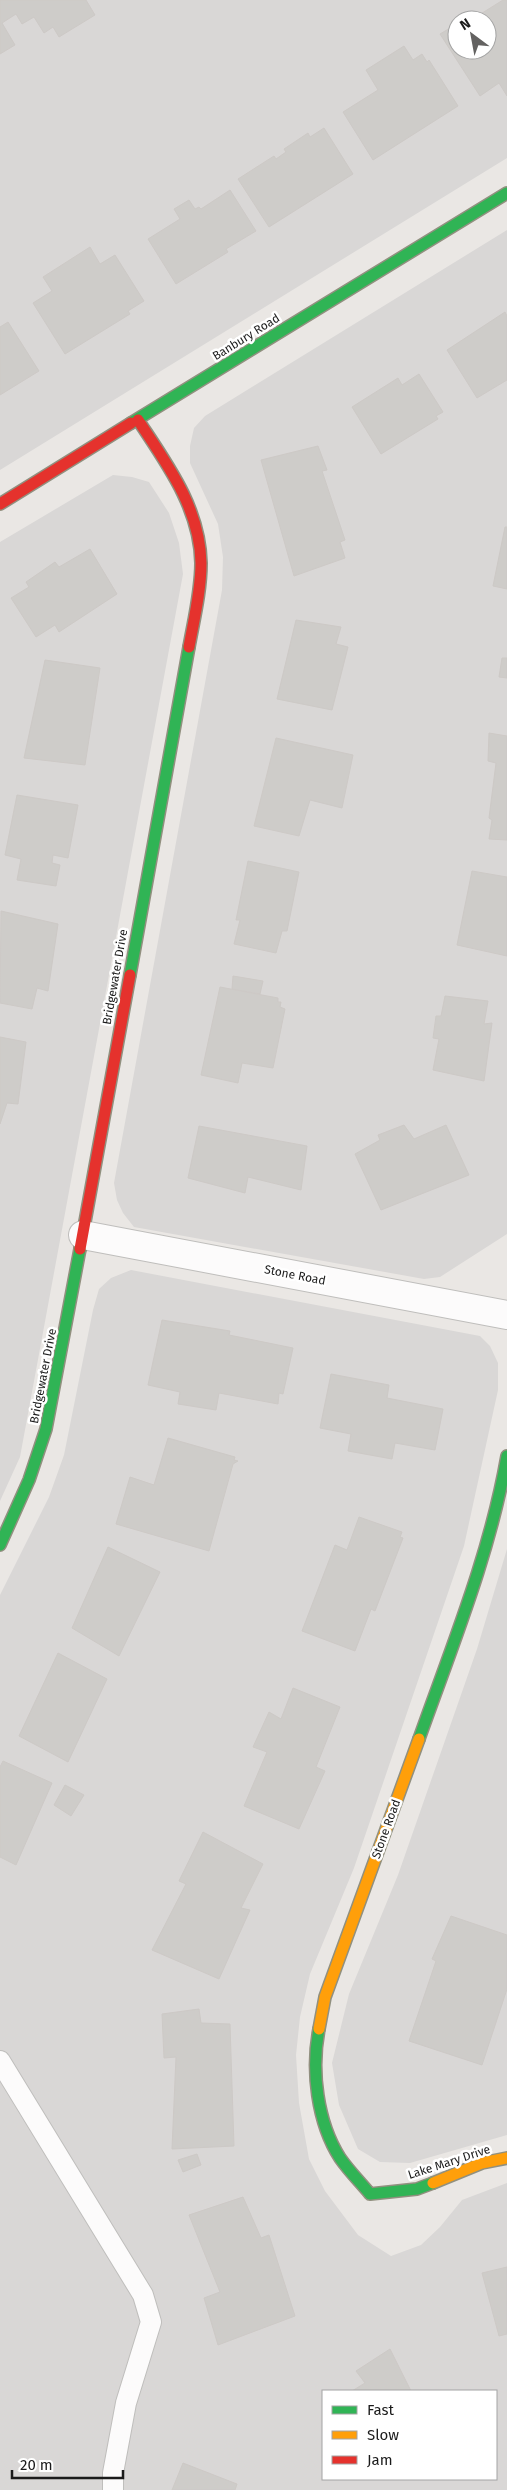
<svg xmlns="http://www.w3.org/2000/svg" width="507" height="2490" font-family="'Fira Sans',sans-serif">
  <style>
    .residential { fill: #d9d7d6; fill-rule: evenodd }
    .building { fill: #ceccc9; stroke: #cdc9c6 }
    .lines { fill: none; stroke-linecap: round; stroke-linejoin: round }
    .lane-casing { stroke: #bfbebc; stroke-width: 22 }
    .street-casing { stroke: #bfbebc; stroke-width: 30 }
    .fast-casing { stroke: #91907f; stroke-width: 14 }
    .slow-casing { stroke: #91907f; stroke-width: 14 }
    .jam-casing { stroke: #91907f; stroke-width: 14 }
    .lane { stroke: #fcfbfb; stroke-width: 20 }
    .street { stroke: #fcfbfb; stroke-width: 28 }
    .fast { stroke: #30b455; stroke-width: 11 }
    .slow { stroke: #ff9f0a; stroke-width: 11 }
    .jam { stroke: #e5322d; stroke-width: 11 }
    .labels { text-anchor: middle; dominant-baseline: central; stroke-width: 5; stroke-linejoin: round; paint-order: stroke }
    .street-label { font-size: 12px; fill: #1b1b1b; stroke: #fff }
  </style>
  <rect width="100%" height="100%" fill="#eae7e4"/>
  <path class="residential" d="M0 0H507V158L0 470ZM457 20H487V50H457Z
    M507 230V1234L440 1277 424 1279 134 1227 123 1213 117 1200 114 1183 222 590 223 557 218 524 190 463V446L194 428 205 416Z
    M113 475 132 477 149 482 169 513 179 543 183 574 20 1457 0 1501V542Z
    M131 1270 480 1336 490 1346 498 1363V1390L464 1546 354 1868 310 1974 300 2017 296 2055 299 2103 309 2159 325 2191 358 2235 391 2256 421 2245 440 2227 462 2200 507 2183V2490H0V1595L49 1497 64 1455 93 1310 99 1289 111 1278ZM323 2391H496V2479H323Z
    M507 1549V2135L410 2163 380 2162 358 2149 339 2105 332 2063 349 1994 398 1875 477 1649Z"/>
  <path class="building" d="M0 0H86L95 15 59 37 53 27 44 33 34 17 22 24 16 14 2 23 15 45 0 54Z
    M503 0H507V96L499 83 480 96 440 34 457 24V50H487V20H471Z
    M404 46 413 60 422 54 427 62 429 60 458 106 373 160 343 112 378 90 366 70Z
    M324 128 353 174 269 227 238 179 274 156 276 159 286 152 284 149 308 133 310 137Z
    M230 190 256 231 226 249 228 252 176 284 148 239 180 219 174 209 189 200 195 209 199 207 201 209Z
    M90 247 100 264 115 255 144 301 128 311 130 314 65 354 33 303 52 291 43 277Z
    M505 312 507 316V380L477 398 447 350Z
    M8 322 39 371 0 395V327Z
    M419 374 443 412 436 416 438 419 381 454 352 407 398 378 402 385Z
    M318 446 327 470 322 471 345 540 340 542 345 558 294 576 261 460Z
    M505 527H507V589L493 586Z
    M90 549 117 594 59 632 55 625 36 637 11 598 29 587 26 582 55 562 59 567Z
    M296 620 341 627 336 644 348 647 332 710 277 699Z
    M502 658H507V678L499 677Z
    M45 660 100 668 85 765 24 758Z
    M489 733 507 736V840L489 839 492 820 489 818 496 763 488 761Z
    M276 738 353 755 342 808 310 800 299 836 254 826Z
    M17 795 78 805 68 858 53 855 52 863 60 865 56 886 17 880 21 859 5 855Z
    M248 861 299 872 287 931H282L276 953 234 944 240 920H236Z
    M472 871 507 877V956L457 945Z
    M1 911 58 924 48 991 37 988 32 1009 0 1003Z
    M233 976 263 981 260 994 232 989Z
    M220 987 278 998V1002H281L280 1007 285 1009 273 1068 242 1063 238 1083 201 1075Z
    M445 996 488 1001 484 1024 492 1023 484 1081 433 1070 439 1039 433 1038 436 1016H441Z
    M0 1037 26 1042 18 1104 7 1103 0 1124Z
    M404 1125 414 1139 446 1125 469 1175 381 1210 355 1154 380 1140 378 1135Z
    M199 1126 307 1146 301 1190 248 1177 245 1193 188 1178Z
    M162 1320 230 1331 229 1335 293 1348 283 1394 279 1393 278 1404 219 1393 216 1410 178 1404 180 1392 148 1385Z
    M331 1374 389 1385 387 1398 443 1409 435 1450 395 1443 392 1459 348 1451 351 1434 320 1428Z
    M168 1438 235 1457 234 1460 238 1461 233 1464 209 1551 116 1524 130 1477 154 1485Z
    M359 1517 402 1532 400 1537 403 1538 375 1611 371 1609 355 1651 302 1631 335 1545 347 1550Z
    M108 1547 160 1572 119 1656 72 1628Z
    M58 1653 107 1679 68 1762 19 1736Z
    M293 1688 340 1707 316 1767 325 1771 299 1829 244 1806 267 1752 253 1747 269 1712 281 1719Z
    M3 1761 52 1783 16 1865 0 1857V1767Z
    M65 1785 84 1795 71 1816 54 1805Z
    M203 1832 263 1864 241 1908 250 1910 219 1979 152 1950 186 1884 179 1881Z
    M451 1916 507 1935V1989L482 2065 409 2041 436 1961 432 1959Z
    M199 2009 201 2023 230 2024 234 2146 172 2149 176 2057 164 2058 162 2014Z
    M197 2154 201 2165 183 2172 178 2160Z
    M243 2197 261 2238 269 2235 295 2316 218 2345 204 2298 220 2292 189 2215Z
    M507 2267V2334L499 2336 482 2273Z
    M390 2349 411 2391H352L365 2383 356 2371Z
    M183 2463 237 2484 235 2490H172Z"/>
  <g class="lines">
    <defs>
      <path id="lane" d="M0 2061 143 2295 151 2322 126 2403 113 2473V2490"/>
      <path id="street" d="M83 1235 507 1315"/>
      <path id="fast" d="M131 423 507 193
        M130 975 189 647
        M0 1545 29 1480 46 1429 80 1249
        M419 1739C452 1646 490 1554 507 1456
        M319 2029C311 2070 317 2122 340 2158 349 2171 360 2182 370 2194L417 2189 433 2183"/>
      <path id="slow" d="M319 2029 325 1997 419 1739
        M433 2183 482 2163 507 2158"/>
      <path id="jam" d="M138 420C167 464 200 508 201 563 201 591 194 619 189 647
        M0 504 131 423
        M80 1249 130 975"/>
    </defs>
    <use href="#lane" class="lane-casing"/>
    <use href="#street" class="street-casing"/>
    <use href="#fast" class="fast-casing"/>
    <use href="#slow" class="slow-casing"/>
    <use href="#jam" class="jam-casing"/>
    <use href="#lane" class="lane"/>
    <use href="#street" class="street"/>
    <use href="#fast" class="fast"/>
    <use href="#slow" class="slow"/>
    <use href="#jam" class="jam"/>
  </g>
  <g class="labels">
    <g class="street-label">
      <text transform="translate(246 337) rotate(-32)">Banbury Road</text>
      <text transform="translate(115 977) rotate(-80)">Bridgewater Drive</text>
      <text transform="translate(295 1275) rotate(11)">Stone Road</text>
      <text transform="translate(43 1376) rotate(-79)">Bridgewater Drive</text>
      <text transform="translate(386 1829) rotate(-70)">Stone Road</text>
      <text transform="translate(449 2162) rotate(-18)">Lake Mary Drive</text>
    </g>
  </g>
  <rect x="322" y="2390" width="175" height="90" fill="#ffffff" stroke="#a4a4a4"/>
  <rect x="332" y="2406" width="25" height="8" fill="#30b455" stroke="#a4a4a4"/>
  <text x="367" y="2415" font-size="15" fill="#1b1b1b">Fast</text>
  <rect x="332" y="2431" width="25" height="8" fill="#ff9f0a" stroke="#a4a4a4"/>
  <text x="367" y="2440" font-size="15" fill="#1b1b1b">Slow</text>
  <rect x="332" y="2456" width="25" height="8" fill="#e5322d" stroke="#a4a4a4"/>
  <text x="367" y="2465" font-size="15" fill="#1b1b1b">Jam</text>
  <g transform="translate(472 35) rotate(328)"><circle r="24" fill="#ffffff" stroke="#a4a4a4"/>
  <path d="M0-4L9 19L0 12L-9 19Z" fill="#636261"/>
  <text y="-8" font-size="14" font-weight="bold" text-anchor="middle" fill="#1b1b1b">N</text>
  </g>
  <path d="M12 2470v8h111v-8" fill="none" stroke="#1b1b1b" stroke-width="2.5"/>
  <text x="20" y="2470" font-size="15" fill="#1b1b1b" stroke="#ffffff" stroke-width="4" paint-order="stroke">20 m</text>
</svg>
